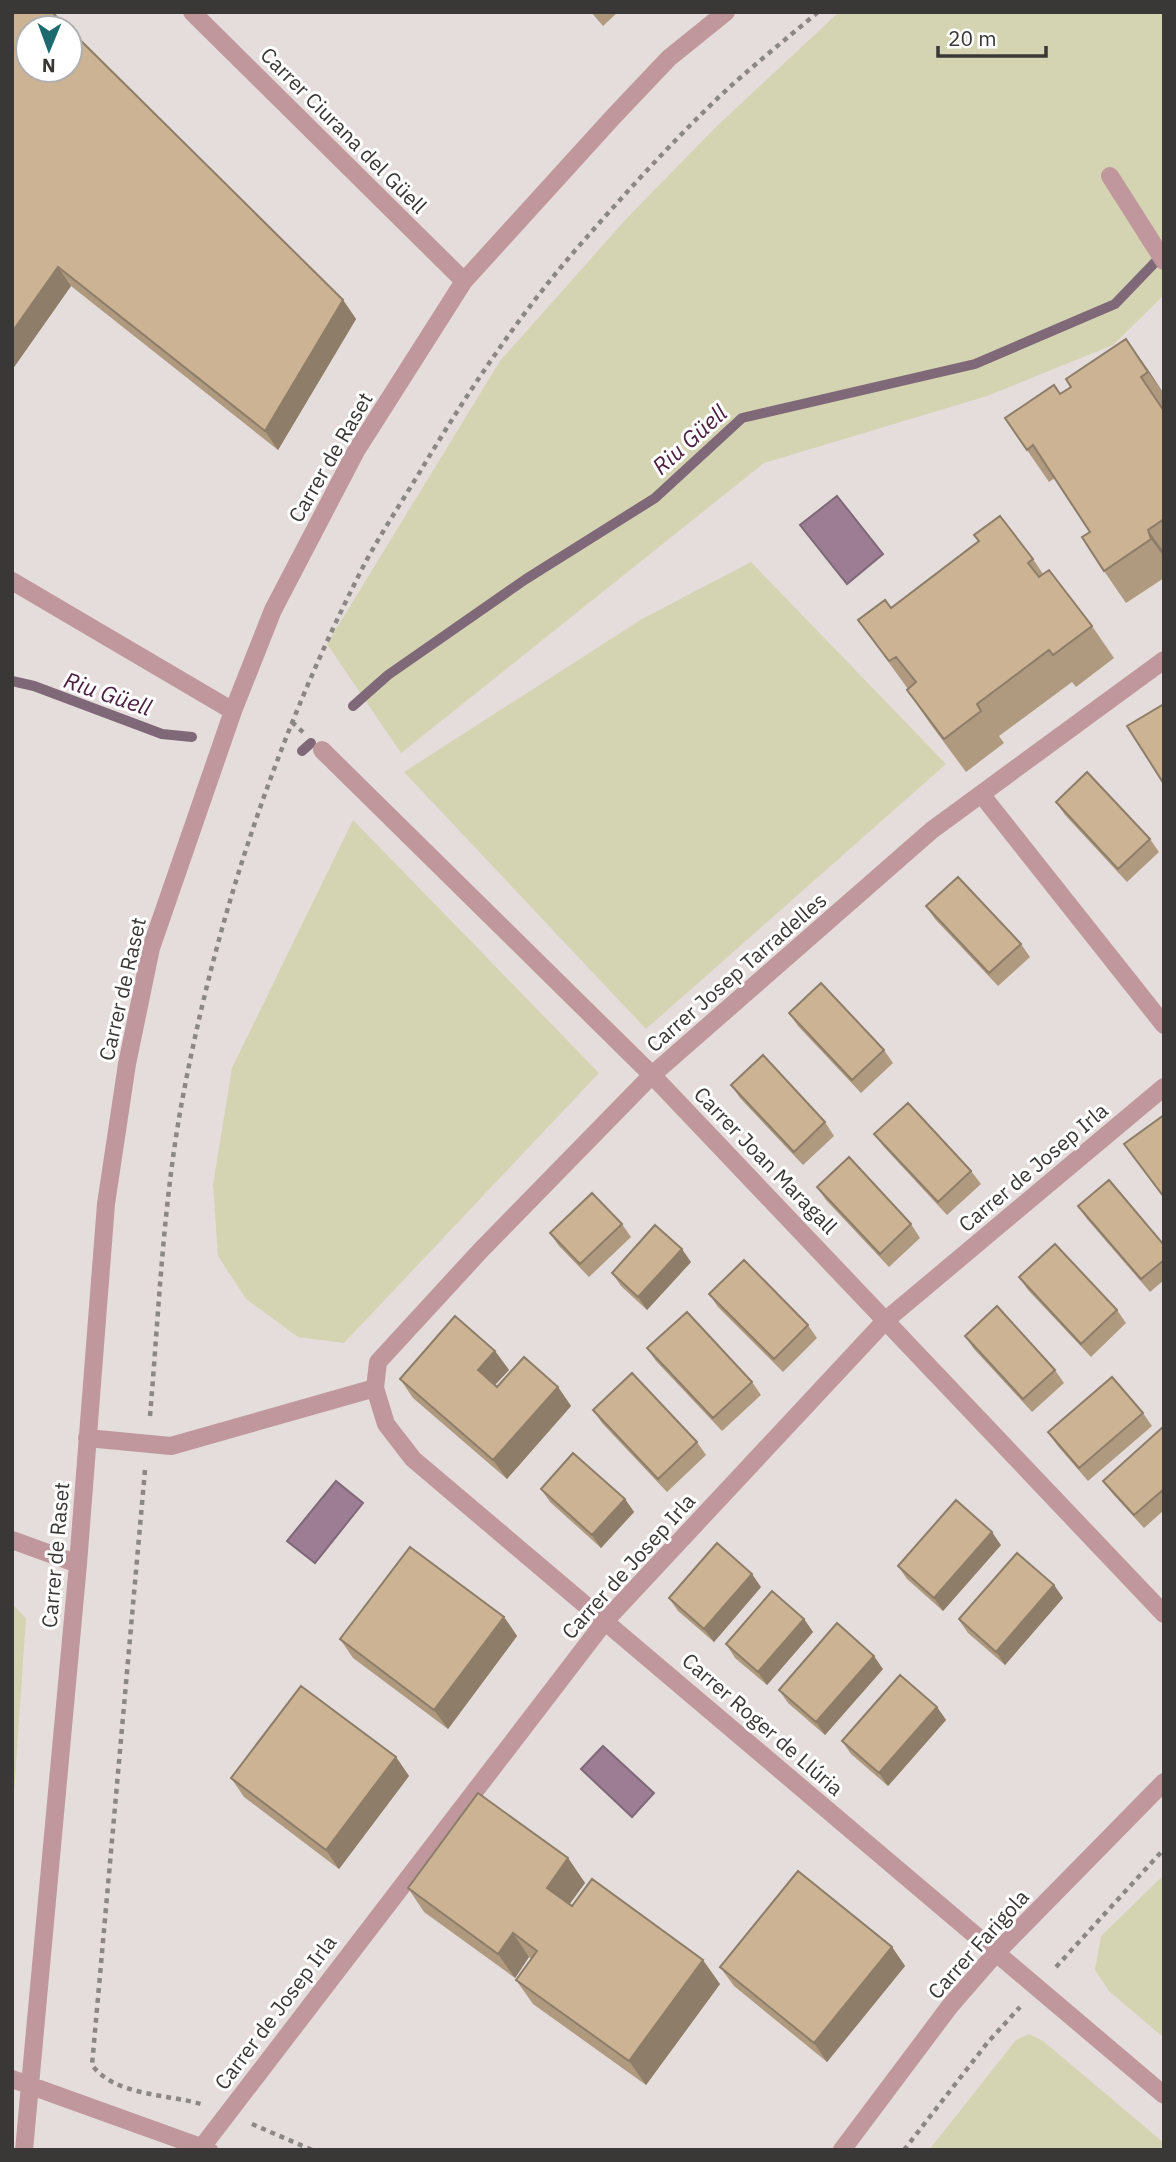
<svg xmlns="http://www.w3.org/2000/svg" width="1176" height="2162" font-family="'IBM Plex Sans',sans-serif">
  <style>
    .green { fill: #d4d3b2 }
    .water { fill: #9c7d93; stroke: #7f6877; stroke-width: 2 }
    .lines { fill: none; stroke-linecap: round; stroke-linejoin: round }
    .stream { stroke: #7f6877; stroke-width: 10 }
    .path { stroke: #8b8785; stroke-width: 4.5; stroke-dasharray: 5 5; stroke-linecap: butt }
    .street { stroke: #c0979c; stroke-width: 18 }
    .wall { fill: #af9a7f }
    .shaded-wall { fill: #8e7d68 }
    .building { fill: #cbb394; stroke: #8e7d68; stroke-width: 2 }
    .labels { text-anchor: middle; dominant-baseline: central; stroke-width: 6; stroke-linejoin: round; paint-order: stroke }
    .street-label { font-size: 21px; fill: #3a3837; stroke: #fff }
    .water-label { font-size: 23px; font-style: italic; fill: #4c2142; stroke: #fff }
  </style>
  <rect width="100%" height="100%" fill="#e4dddb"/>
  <path class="green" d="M839 12H1164V295L1113 345 987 396 764 463 401 753 327 644 500 361 627 218 716 127Z
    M751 562 946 764 646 1029 404 772 642 619Z
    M353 820 599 1073 344 1343 298 1337 246 1299 218 1256 213 1185 232 1068Z
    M12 1604 26 1618 12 1822Z
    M1164 1875V2038L1109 1991 1095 1970 1101 1936Z
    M1029 2034 1043 2041 1164 2143V2150H929L1016 2040Z"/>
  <path class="water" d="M837 496 883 554 847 584 800 525Z
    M336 1481 363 1503 315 1563 287 1541Z
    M603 1746 654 1793 632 1817 581 1769Z"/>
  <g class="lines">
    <path class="stream" d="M12 681 34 686 162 734 192 737
      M353 706 388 675 526 579 655 498 742 418 975 364 1115 304 1164 253
      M302 751 311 743"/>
    <path class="path" d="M292 722 305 734
      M150 1416C159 1310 163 1201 183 1096 218 910 279 731 365 563 384 528 407 494 427 460 475 381 526 305 587 237 629 189 673 141 720 96 751 67 785 40 818 12
      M145 1470 92 2065C115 2096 167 2094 201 2104
      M1056 1967 1164 1849
      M252 2124 312 2150
      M904 2150 988 2042 1020 2007"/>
    <path class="street" d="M192 12 464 281
      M1110 176 1164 261
      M12 581 233 711
      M1164 660 932 830 652 1075 481 1250 378 1362 375 1388 386 1424 413 1459 1164 2095
      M322 750 652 1075 1164 1614
      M981 794 1164 1025
      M87 1438 171 1446 375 1388
      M12 1540 78 1564
      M12 2079 209 2150
      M202 2147 606 1620 886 1320 1164 1087
      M24 2150 78 1564 106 1204 127 1064 151 948 233 711 273 610 356 451 464 281 614 116 669 58 726 12
      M842 2150 950 2006 996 1953 1164 1782"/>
  </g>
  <path class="wall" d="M12 12 343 300 356 319 278 450 71 286 12 370Z
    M591 12H618L603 26Z
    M1126 339 1164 394V578L1126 603 1104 571 1090 532 1055 478 1049 482 1027 450 1060 394 1071 387Z
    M1033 559 1043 574 1092 626 1114 658 1076 687 1072 682 999 736 1004 743 966 772 929 722 907 690 908 689 858 620 891 608Z
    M1056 802 1150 839 1159 852 1127 882 1065 815Z
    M926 906 1021 944 1030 957 998 986 935 919Z
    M789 1013 884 1050 893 1063 861 1093 798 1026Z
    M731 1085 825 1122 834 1136 803 1165 740 1098Z
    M874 1134 971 1171 981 1184 947 1215 884 1147Z
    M817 1187 911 1224 920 1238 889 1267 826 1200Z
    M1078 1206 1164 1245V1280L1150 1292 1087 1219Z
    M622 1224 631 1237 589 1277 559 1246 550 1233Z
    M691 1262 647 1310 621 1286 612 1273Z
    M1019 1277 1117 1310 1126 1323 1091 1357 1028 1290Z
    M709 1294 808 1325 817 1338 783 1372 718 1307Z
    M965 1336 1055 1370 1064 1383 1032 1412 974 1349Z
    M647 1348 752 1382 761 1395 722 1431 656 1361Z
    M495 1351 509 1370 495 1385 497 1387H558L571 1406 507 1479 413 1398 400 1379Z
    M593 1410 697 1442 706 1455 667 1492 602 1423Z
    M1143 1413 1152 1426 1088 1481 1057 1445 1048 1432Z
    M1164 1426V1510L1144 1528 1113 1494 1103 1481Z
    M541 1489 625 1499 634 1512 601 1548 550 1502Z
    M1001 1545 943 1611 907 1579 898 1566Z
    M1054 1585 1063 1598 1005 1665 968 1633 959 1620Z
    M761 1587 714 1642 678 1611 669 1598Z
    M504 1617 517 1636 448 1729 353 1658 340 1639Z
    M804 1619 813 1632 767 1685 735 1658 726 1644Z
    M883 1669 825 1735 788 1703 779 1690Z
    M937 1707 946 1720 888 1786 851 1754 842 1741Z
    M396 1757 409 1776 339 1869 244 1797 231 1778Z
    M568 1858 585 1883 569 1904 720 1984 646 2085 533 2004 516 1980 532 1959 529 1957 515 1978 424 1912 408 1888Z
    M892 1947 905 1966 827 2062 734 1986 720 1967Z"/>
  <path class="shaded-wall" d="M58 267 71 286 12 370V332Z
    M343 300 356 319 278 450 265 431Z
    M1126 339 1149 371 1164 394 1148 372Z
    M1148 530 1164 552V557L1151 539Z
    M682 1249 691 1262 647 1310 638 1297Z
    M495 1351 509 1370 491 1389 478 1370Z
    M558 1387 571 1406 507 1479 493 1460Z
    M625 1499 634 1512 601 1548 592 1535Z
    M992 1532 1001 1545 943 1611 934 1598Z
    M752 1574 761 1587 714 1642 704 1629Z
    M1054 1585 1063 1598 1005 1665 996 1652Z
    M504 1617 517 1636 448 1729 434 1710Z
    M804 1619 813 1632 767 1685 758 1672Z
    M874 1656 883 1669 825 1735 816 1722Z
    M937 1707 946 1720 888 1786 879 1773Z
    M396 1757 409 1776 339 1869 326 1850Z
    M568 1858 585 1883 564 1912 547 1888Z
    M513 1933 529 1957 515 1978 498 1954Z
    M892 1947 905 1966 827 2062 814 2043Z
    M703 1960 720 1984 646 2085 629 2061Z"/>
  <path class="building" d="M12 12H52L68 28H28V70H70V30L343 300 265 431 58 267 12 332Z
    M1126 339 1148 372 1141 377 1164 411V519L1148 530 1151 539 1104 571 1082 537 1090 532 1033 445 1027 450 1005 418 1054 385 1060 394 1071 387 1066 379Z
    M1000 516 1033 559 1028 563 1039 577 1049 570 1092 626 1053 655 1049 650 977 704 981 711 944 739 907 690 916 682 896 657 889 661 858 620 885 600 891 608 979 541 974 535Z
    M1164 704V784L1127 726Z
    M1087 772 1150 839 1118 869 1056 802Z
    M958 877 1021 944 989 973 926 906Z
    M821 983 884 1050 852 1080 789 1013Z
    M763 1055 825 1122 794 1152 731 1085Z
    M908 1103 971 1171 938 1202 874 1134Z
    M1164 1115V1197L1124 1144Z
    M849 1157 911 1224 880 1254 817 1187Z
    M1109 1180 1164 1245V1260L1141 1279 1078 1206Z
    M592 1193 622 1224 580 1264 550 1233Z
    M655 1225 682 1249 638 1297 612 1273Z
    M1055 1244 1117 1310 1081 1344 1019 1277Z
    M744 1260 808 1325 774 1359 709 1294Z
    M997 1306 1055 1370 1023 1399 965 1336Z
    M687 1312 752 1382 713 1418 647 1348Z
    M455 1316 495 1351 478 1370 497 1387 524 1357 558 1387 493 1460 400 1379Z
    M632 1373 697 1442 658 1479 593 1410Z
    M1112 1377 1143 1413 1079 1468 1048 1432Z
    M1164 1426V1489L1134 1515 1103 1481Z
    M573 1453 625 1499 592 1535 541 1489Z
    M956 1500 992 1532 934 1598 898 1566Z
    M717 1543 752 1574 704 1629 669 1598Z
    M410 1547 504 1617 434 1710 340 1639Z
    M1017 1553 1054 1585 996 1652 959 1619Z
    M772 1591 804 1619 758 1672 726 1644Z
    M837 1623 874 1656 816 1722 779 1690Z
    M900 1675 937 1707 879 1773 842 1741Z
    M301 1686 396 1757 326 1850 231 1778Z
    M478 1793 568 1858 547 1888 572 1906 592 1879 703 1960 629 2061 516 1980 537 1951 513 1933 498 1954 408 1888Z
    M798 1871 892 1947 814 2043 720 1967Z"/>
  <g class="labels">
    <g class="street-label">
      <text transform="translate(344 130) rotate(45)">Carrer Ciurana del Güell</text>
      <text transform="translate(330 457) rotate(-60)">Carrer de Raset</text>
      <text transform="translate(736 972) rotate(-41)">Carrer Josep Tarradelles</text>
      <text transform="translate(122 989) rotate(-77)">Carrer de Raset</text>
      <text transform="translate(766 1160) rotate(46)">Carrer Joan Maragall</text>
      <text transform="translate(1033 1167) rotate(-40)">Carrer de Josep Irla</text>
      <text transform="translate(55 1555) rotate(-85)">Carrer de Raset</text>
      <text transform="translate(628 1566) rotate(-48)">Carrer de Josep Irla</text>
      <text transform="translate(763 1724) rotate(41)">Carrer Roger de Llúria</text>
      <text transform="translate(978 1944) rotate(-48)">Carrer Farigola</text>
      <text transform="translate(275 2012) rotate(-53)">Carrer de Josep Irla</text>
    </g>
    <g class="water-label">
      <text transform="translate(689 439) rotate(-42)">Riu Güell</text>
      <text transform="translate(108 693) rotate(19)">Riu Güell</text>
    </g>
  </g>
  <rect width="1176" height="2162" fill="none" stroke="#3a3837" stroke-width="28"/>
  <g transform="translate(49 49) rotate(181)"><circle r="33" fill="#ffffff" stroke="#b0afaf" stroke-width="2"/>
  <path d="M0-5L12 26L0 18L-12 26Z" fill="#1c696e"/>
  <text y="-10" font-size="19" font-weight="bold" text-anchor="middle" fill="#3a3837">N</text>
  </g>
  <path d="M938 46v10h108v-10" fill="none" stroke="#3a3837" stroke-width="3.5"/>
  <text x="948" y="46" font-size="21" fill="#3a3837" stroke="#ffffff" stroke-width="5" paint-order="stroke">20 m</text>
</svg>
